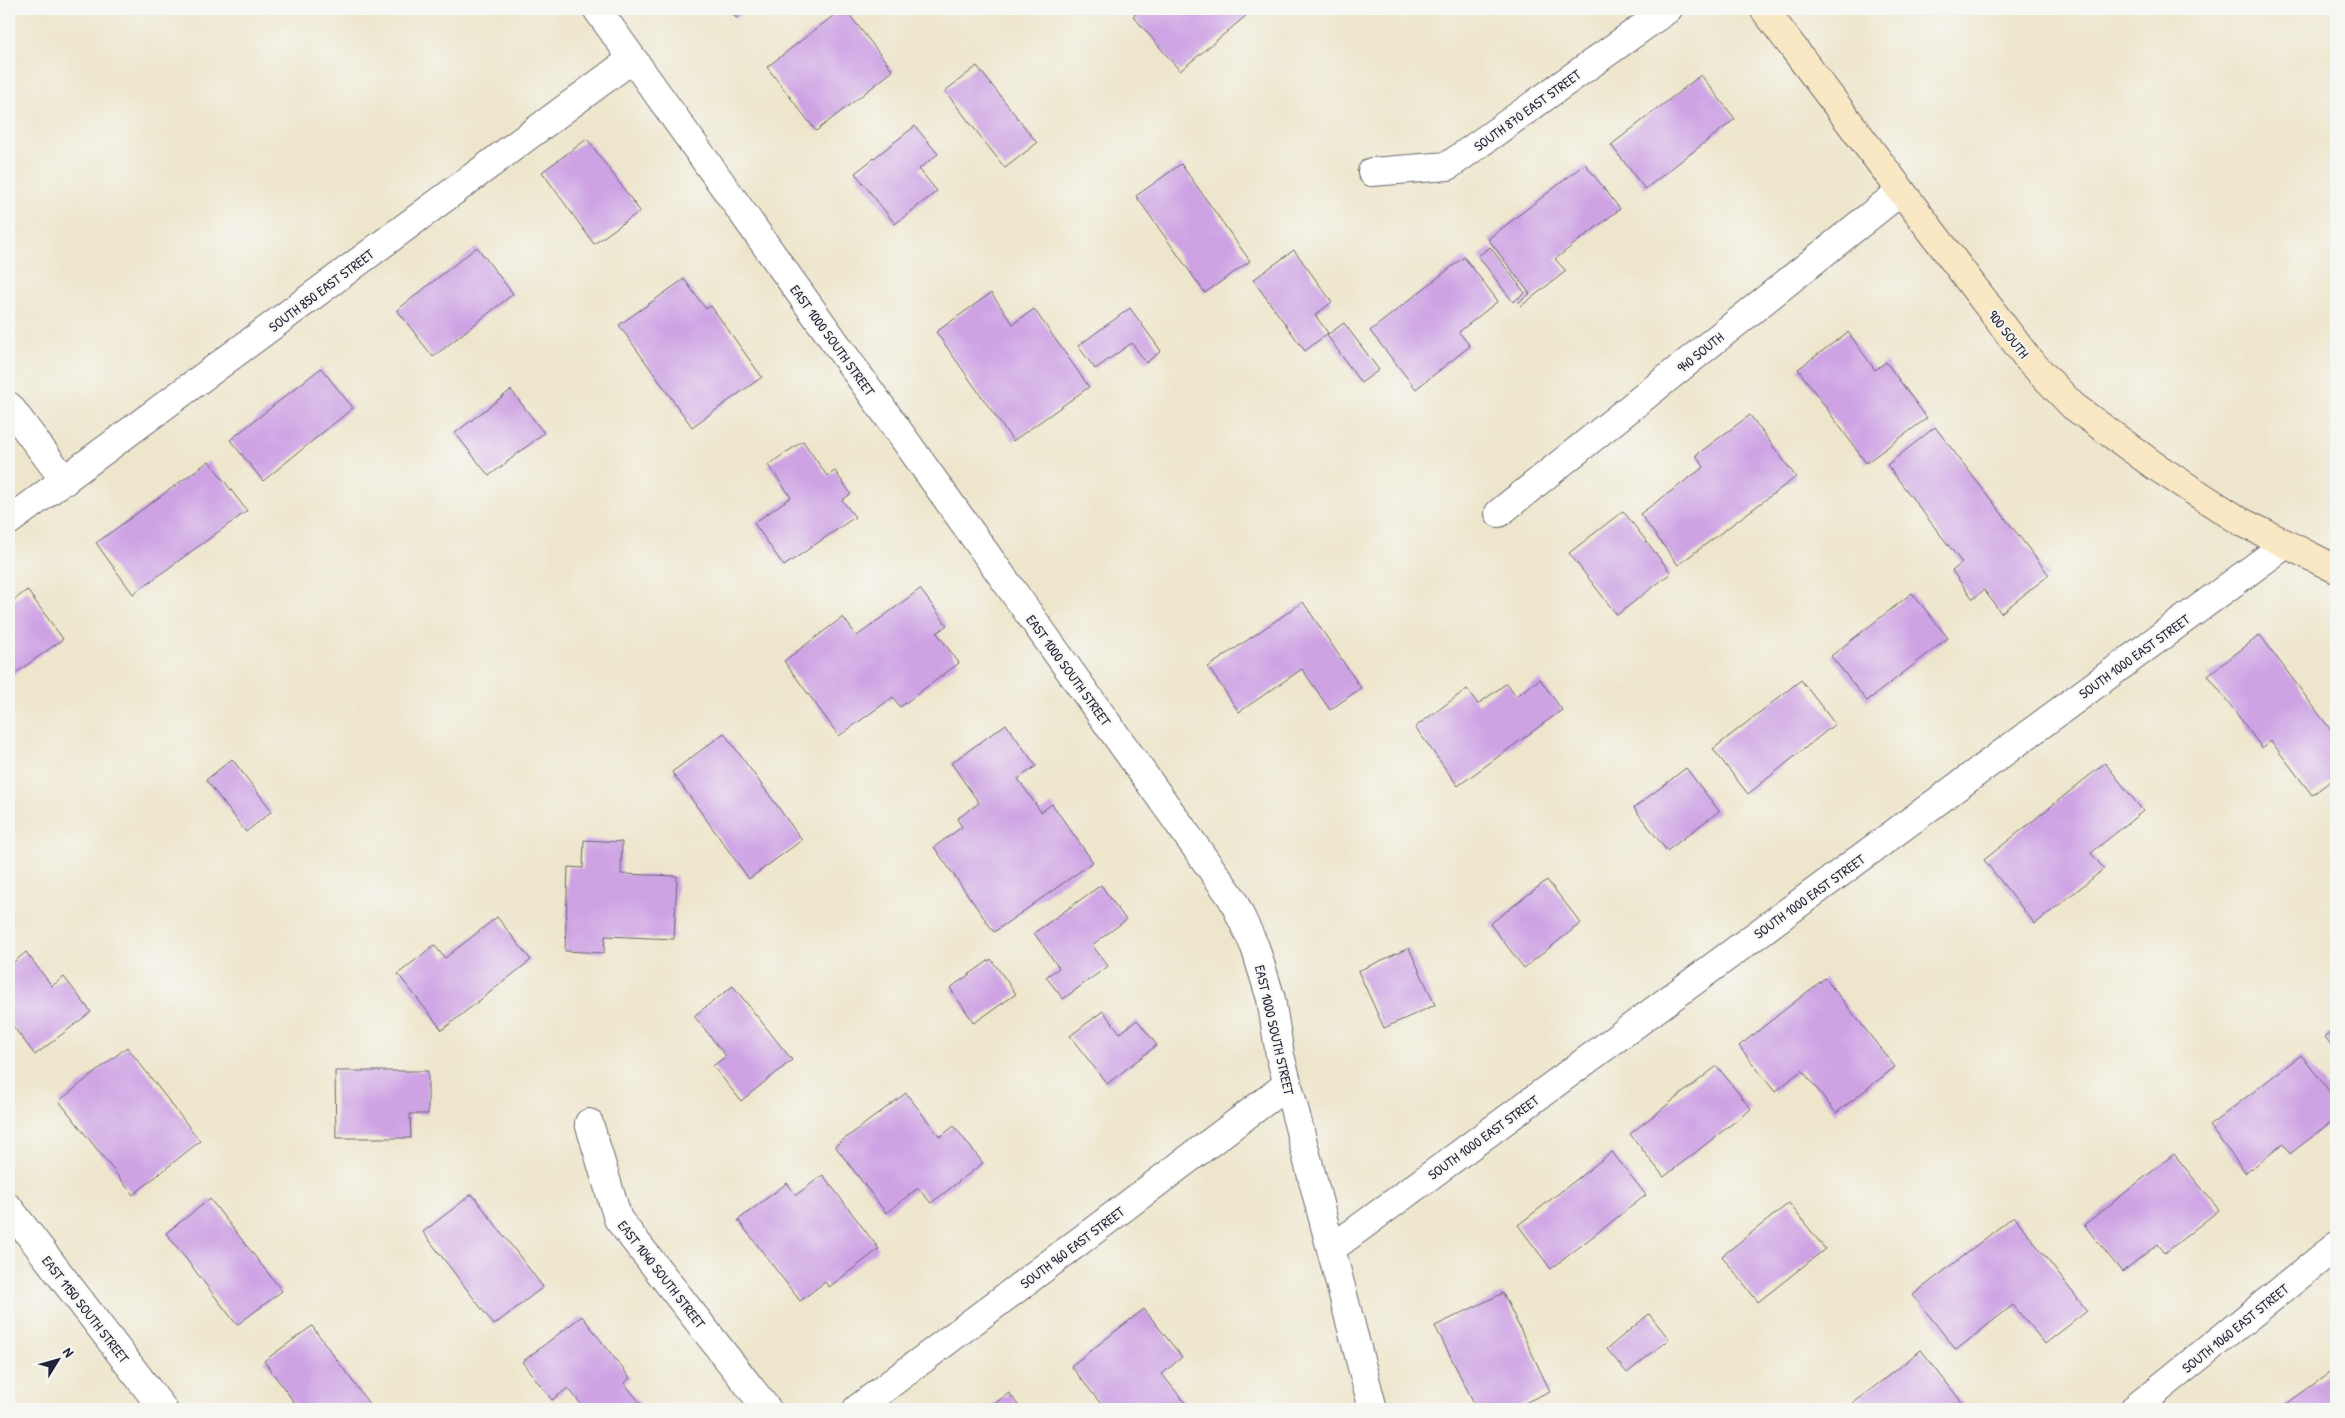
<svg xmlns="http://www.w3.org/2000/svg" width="2345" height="1418" font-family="'Patrick Hand',sans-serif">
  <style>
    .building { fill: #cea3e4 }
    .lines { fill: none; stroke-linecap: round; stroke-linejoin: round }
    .street-casing { stroke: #69676e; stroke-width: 30 }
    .secondary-casing { stroke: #69676e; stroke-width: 30 }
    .street { stroke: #fff; stroke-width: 28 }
    .secondary { stroke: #fae7c3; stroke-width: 28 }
    .labels { text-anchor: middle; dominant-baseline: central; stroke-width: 4; stroke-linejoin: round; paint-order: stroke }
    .street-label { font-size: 14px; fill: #22223b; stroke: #f6f6f2 }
  </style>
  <rect width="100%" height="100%" fill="#f6f6f2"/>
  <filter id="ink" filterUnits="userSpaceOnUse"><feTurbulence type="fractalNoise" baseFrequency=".02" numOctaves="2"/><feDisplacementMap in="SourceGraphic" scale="10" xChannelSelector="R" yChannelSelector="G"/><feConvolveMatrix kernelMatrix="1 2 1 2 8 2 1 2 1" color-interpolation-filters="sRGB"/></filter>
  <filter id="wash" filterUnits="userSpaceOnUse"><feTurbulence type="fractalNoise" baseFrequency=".0096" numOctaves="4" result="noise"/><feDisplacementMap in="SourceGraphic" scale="20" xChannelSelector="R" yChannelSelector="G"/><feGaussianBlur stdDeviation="1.12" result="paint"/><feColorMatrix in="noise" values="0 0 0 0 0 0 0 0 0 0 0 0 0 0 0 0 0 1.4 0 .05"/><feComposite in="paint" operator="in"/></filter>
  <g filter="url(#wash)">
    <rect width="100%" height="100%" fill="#eee6cc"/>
    <g id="blocks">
      <path class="building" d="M729 9H748L736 18Z
        M842 9H845L893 71 816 131 767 67Z
        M1141 9H1254L1180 71 1133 16Z
        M977 66 1037 143 1005 168 945 91Z
        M1701 75 1735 119 1645 189 1611 145Z
        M915 126 938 154 919 169 937 191 895 224 855 173Z
        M587 139 640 211 594 244 542 172Z
        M1181 164 1250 261 1205 293 1136 196Z
        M1585 164 1620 209 1555 259 1566 271 1521 306 1518 303 1530 294 1488 239Z
        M477 247 513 294 433 357 397 310Z
        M1490 247 1525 293 1513 302 1478 256Z
        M1294 250 1332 302 1315 315 1328 333 1305 351 1253 280Z
        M1464 257 1498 301 1459 332 1470 346 1416 389 1370 331Z
        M684 279 706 309 711 306 762 377 692 427 619 325Z
        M991 293 1013 324 1034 309 1089 387 1013 441 936 332Z
        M1130 308 1161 351 1146 363 1132 343 1095 369 1078 346Z
        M1344 323 1379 370 1361 383 1327 335Z
        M1848 332 1875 370 1886 362 1927 418 1866 463 1798 369Z
        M321 368 353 408 263 481 230 440Z
        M511 390 544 433 489 476 455 433Z
        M1750 415 1796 477 1678 565 1640 514 1704 467 1696 455Z
        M1935 427 2049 575 2001 613 1984 590 1973 599 1952 571 1962 563 1887 465Z
        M803 441 827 476 835 471 851 494 842 500 855 517 784 566 754 523 791 497 768 465Z
        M209 461 247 511 133 594 96 543Z
        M1623 511 1671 573 1617 615 1569 553Z
        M920 589 947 625 937 633 959 663 900 707 893 697 839 736 784 661 843 617 857 636Z
        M27 590 63 639 9 678V604Z
        M1912 593 1948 638 1867 701 1831 656Z
        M1303 602 1361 688 1330 710 1302 669 1239 712 1208 667Z
        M2260 635 2336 737V777L2312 795 2271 741 2262 748 2208 675Z
        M1540 679 1562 710 1458 786 1415 727 1467 689 1478 704 1507 683 1516 696Z
        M1801 680 1835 724 1748 794 1713 749Z
        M1006 724 1036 766 1018 779 1041 812 1052 804 1093 862 994 932 934 847 962 827 957 819 979 803 951 763Z
        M724 733 802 840 749 879 672 772Z
        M232 759 272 811 246 832 206 780Z
        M2105 763 2143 811 2091 853 2104 869 2035 924 1984 860Z
        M1686 768 1719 811 1667 851 1634 808Z
        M584 840 622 842 621 874 677 876 674 939 605 936 604 953 565 951 568 867 583 868Z
        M1547 880 1581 923 1524 968 1490 924Z
        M1101 885 1126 920 1092 945 1108 966 1063 999 1046 977 1059 968 1034 933Z
        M497 917 531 960 442 1030 398 974 434 945 445 958Z
        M1409 948 1435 1005 1384 1028 1358 971Z
        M26 952 52 986 64 977 91 1012 35 1055 9 1021V966Z
        M991 959 1016 994 974 1023 950 988Z
        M1825 978 1895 1067 1836 1113 1802 1070 1775 1092 1739 1046Z
        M733 986 792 1060 741 1101 713 1066 726 1056 694 1016Z
        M1103 1011 1120 1033 1137 1020 1157 1045 1107 1084 1070 1036Z
        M2336 1027V1051L2325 1037Z
        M127 1047 200 1141 133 1195 59 1101Z
        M2301 1055 2336 1100V1118L2290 1154 2283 1144 2246 1173 2209 1126Z
        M1717 1066 1751 1109 1664 1177 1630 1134Z
        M335 1071H428V1114H410L411 1138H336Z
        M906 1093 940 1137 954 1126 983 1163 931 1203 918 1188 886 1213 835 1146Z
        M1612 1152 1646 1195 1551 1269 1518 1225Z
        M2174 1154 2219 1210 2165 1253 2158 1244 2122 1272 2084 1225Z
        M823 1175 879 1249 829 1287 825 1282 800 1301 738 1220 787 1183 796 1195Z
        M472 1194 543 1287 494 1325 423 1232Z
        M210 1199 282 1291 237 1325 166 1233Z
        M1789 1203 1825 1249 1758 1302 1722 1256Z
        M2014 1216 2087 1311 2045 1344 2013 1305 1956 1350 1913 1295Z
        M1503 1293 1550 1391 1512 1409H1477L1435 1326Z
        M1144 1309 1182 1357 1162 1374 1190 1409H1105L1071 1366Z
        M1649 1314 1669 1339 1627 1373 1607 1349Z
        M582 1316 630 1378 624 1383 645 1409H585L568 1388 552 1400 522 1362Z
        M312 1326 373 1409H299L264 1361Z
        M1921 1350 1967 1409H1846Z
        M2336 1368V1409H2288L2285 1405Z
        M1009 1393 1021 1409H987Z"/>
    </g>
  </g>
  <g filter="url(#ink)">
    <use href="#blocks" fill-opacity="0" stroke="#69676e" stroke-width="1"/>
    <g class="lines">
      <defs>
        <path id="street" d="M597 9 1232 898 1255 947 1271 999 1280 1055 1373 1409
          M1372 172 1448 166 1668 9
          M9 406 65 481
          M1499 513 1901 191
          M9 521 632 59
          M589 1123 618 1219 767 1409
          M9 1208 163 1409
          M1331 1249 2286 544
          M857 1409 1288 1084
          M2134 1409 2336 1246"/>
        <path id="secondary" d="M1764 9 2028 359 2073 406 2155 466 2240 521 2336 569"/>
      </defs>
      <use href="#street" class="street-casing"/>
      <use href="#secondary" class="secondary-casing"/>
      <use href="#street" class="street"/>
      <use href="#secondary" class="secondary"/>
    </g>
  </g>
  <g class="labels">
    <g class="street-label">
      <text transform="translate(1527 110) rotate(-36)">SOUTH 870 EAST STREET</text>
      <text transform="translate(321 290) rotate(-37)">SOUTH 850 EAST STREET</text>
      <text transform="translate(2009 334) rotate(52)">900 SOUTH</text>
      <text transform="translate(833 340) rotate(54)">EAST 1000 SOUTH STREET</text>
      <text transform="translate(1700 352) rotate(-39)">940 SOUTH</text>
      <text transform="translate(2134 656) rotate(-36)">SOUTH 1000 EAST STREET</text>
      <text transform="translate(1069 670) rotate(54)">EAST 1000 SOUTH STREET</text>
      <text transform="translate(1809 896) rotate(-36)">SOUTH 1000 EAST STREET</text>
      <text transform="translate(1275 1030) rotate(77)">EAST 1000 SOUTH STREET</text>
      <text transform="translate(1483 1137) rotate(-36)">SOUTH 1000 EAST STREET</text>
      <text transform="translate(1072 1247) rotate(-37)">SOUTH 960 EAST STREET</text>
      <text transform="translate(662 1274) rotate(52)">EAST 1040 SOUTH STREET</text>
      <text transform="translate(86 1309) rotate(52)">EAST 1150 SOUTH STREET</text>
      <text transform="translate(2235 1328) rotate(-39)">SOUTH 1060 EAST STREET</text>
    </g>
  </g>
  <rect width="2345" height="1418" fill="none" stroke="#f6f6f2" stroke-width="30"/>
  <g transform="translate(58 1360) rotate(53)" stroke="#f6f6f2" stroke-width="4" paint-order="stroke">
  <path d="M0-4L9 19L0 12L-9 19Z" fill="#22223b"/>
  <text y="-8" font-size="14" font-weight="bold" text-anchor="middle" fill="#22223b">N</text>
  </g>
</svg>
